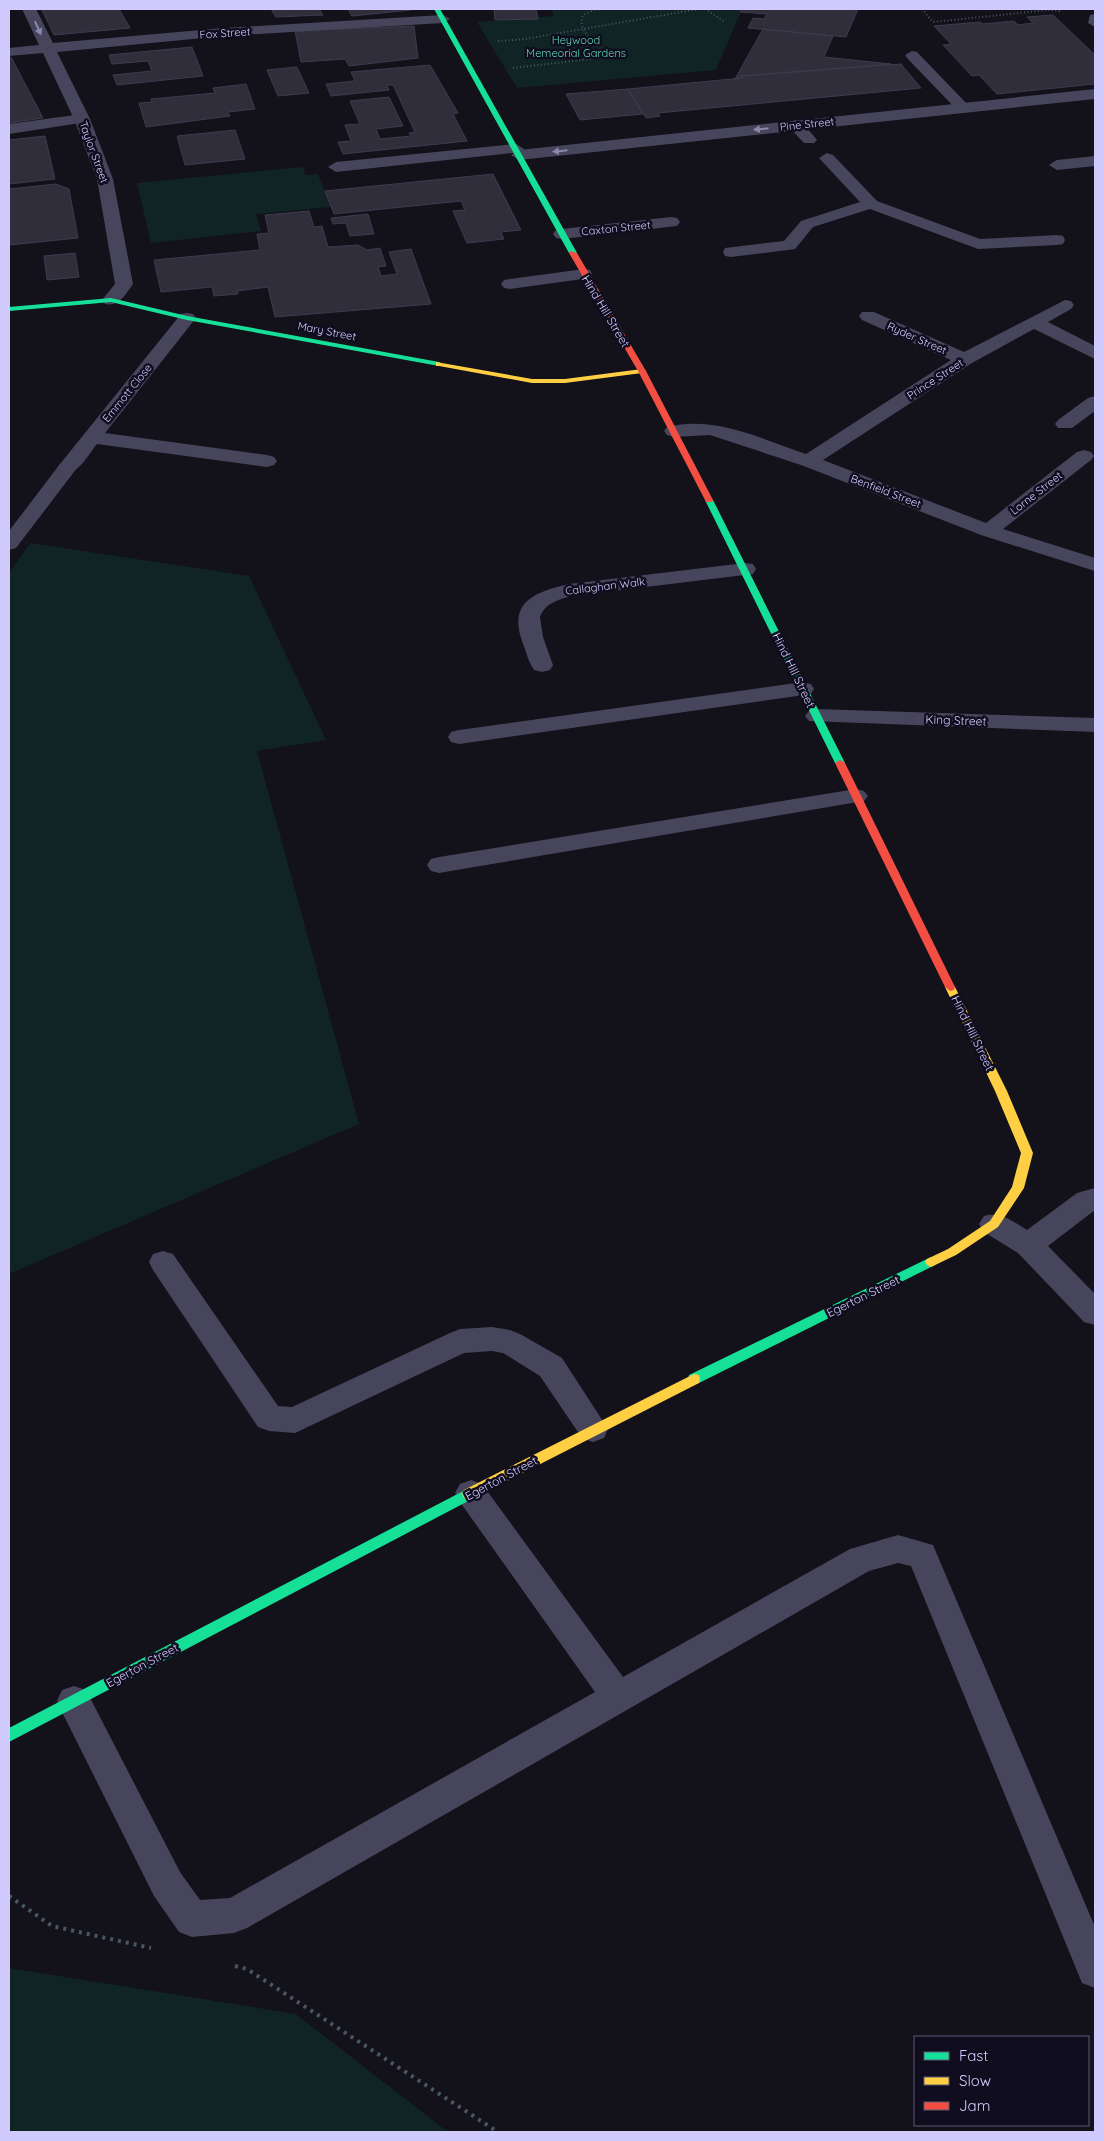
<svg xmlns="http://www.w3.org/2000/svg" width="1104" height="2141" font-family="Quicksand,sans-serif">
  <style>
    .green { fill: #102425 }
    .building { fill: #312e3c; stroke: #3e3b4e }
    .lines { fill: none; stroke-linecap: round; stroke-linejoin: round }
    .path-far1 { stroke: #495763; stroke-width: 2; stroke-dasharray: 1 2.5; stroke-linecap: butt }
    .path { stroke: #495763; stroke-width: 4; stroke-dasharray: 3 5; stroke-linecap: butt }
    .lane { fill: #46455b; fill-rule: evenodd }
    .street { fill: #46455b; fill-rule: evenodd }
    .fast { fill: #16e098; fill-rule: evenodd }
    .slow { fill: #ffcf43; fill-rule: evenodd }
    .jam { fill: #f24e42; fill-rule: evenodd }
    .oneway { fill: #8c88ac }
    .labels { text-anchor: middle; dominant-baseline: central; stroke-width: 5; stroke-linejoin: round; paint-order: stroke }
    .far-street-label { font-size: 11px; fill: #d1cbfd; stroke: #100d1e }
    .far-park-label { font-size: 11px; fill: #5bd9ba; stroke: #100d1e }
    .street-label { font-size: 12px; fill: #d1cbfd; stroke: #100d1e }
  </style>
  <rect width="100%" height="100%" fill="#13111a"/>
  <path class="green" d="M552 9H742L716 70 517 88 477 22 553 16Z
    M303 167 306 175 318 174 331 207 256 214 261 231 151 243 137 183Z
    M30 543 249 576 326 740 257 751 359 1124 9 1274V573Z
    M9 1968 296 2014 448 2132H9Z"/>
  <path class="building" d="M53 9H119L130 28 54 35 42 10Z
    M271 9H319L323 15 276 17Z
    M348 9H410L411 10 352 16Z
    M494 9H536L538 19 495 20Z
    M742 9H858L846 37 748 28 753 18 764 19 767 14 740 12Z
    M1053 15 1095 55V84L997 94 979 75 972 76 943 45 951 44 934 26 980 22 983 24 1014 21 1018 25 1033 23 1027 17Z
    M414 26 418 58 349 66 345 59 301 62 295 31Z
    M763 29 833 36 824 57 891 64 741 76 742 78 735 79Z
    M192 47 203 76 117 85 113 75 152 71 148 61 112 64 109 55Z
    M11 57 43 118 9 123V58Z
    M901 64 921 88 658 113 660 116 646 118 628 89 742 78 741 76Z
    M430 65 458 113 453 114 467 141 343 154 338 142 351 141 345 125 360 124 350 101 389 97 403 126 376 129 380 139 411 136 409 133 415 132 393 85H387L389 90 331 96 326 84 355 81 351 72Z
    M297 67 309 93 278 96 267 70Z
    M246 84 255 109 228 112 230 116 146 127 139 103 152 102 151 99 215 93 213 88Z
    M628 89 643 114 580 120 566 94Z
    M235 130 245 159 185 165 177 136Z
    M45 136 55 179 9 184V140Z
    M493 174 521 230 501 232 504 239 467 243 453 211 465 210 461 201 334 214 325 191Z
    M56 184 69 189 78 238 9 245V189Z
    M309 211 314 227 322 226 328 247 358 245 367 250 380 248 386 266 378 267 381 276 397 274 389 252 411 249 431 304 275 317 268 287 237 291 238 294 214 296 212 287 161 292 154 260 260 250 257 234 269 233 265 215Z
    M368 214 374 234 350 236 346 223 333 224 331 218Z
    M75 253 79 277 47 280 44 256Z"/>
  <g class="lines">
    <path class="path-far1" d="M705 9 725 22
      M922 9 933 22 1048 10 1060 11
      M498 41 525 39 699 9
      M513 68 609 57C598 46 576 31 583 15L596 9"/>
    <path class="path" d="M9 1896 52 1926 151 1948
      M235 1966 247 1969 498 2132"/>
    <path class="lane" d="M1095 14V27L1088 23 1090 15Z
      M912 51 917 52 968 105 971 108 968 111H958L907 58 905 55Z
      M82 114 87 116 90 119 87 122 9 134V124Z
      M795 120C804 123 811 133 817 140L814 143H804L787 125Z
      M516 144 524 149 521 152 336 172 328 167 336 162Z
      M827 153 833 155 877 201 980 239 1057 235 1063 236 1065 240 1063 244 1057 245 978 249 870 209 813 227 795 249 731 257 725 256 723 252 725 248 784 241 801 221 860 202 819 158Z
      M1095 156V166L1057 170 1049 165 1057 160Z
      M584 269 590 270 592 274 590 278 510 289 504 288 501 284 504 280 510 279Z
      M67 462 74 464 77 468 16 548 9 550V531L60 464Z
      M803 682 811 684 814 689 811 694 459 744 451 742 448 737 451 732 459 730Z
      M856 789 864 791 868 796 864 801 439 873 431 871 427 865 431 859 439 857Z
      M163 1251 173 1254 278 1406 292 1407 450 1333 460 1329 492 1327 510 1330 520 1334 562 1358 608 1429 604 1438 593 1442 582 1438 540 1376 503 1353 492 1351 464 1353 295 1433 269 1431 258 1427 153 1270 149 1262 153 1254Z
      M471 1480 482 1484 623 1677 850 1549 898 1535 933 1545 1095 1927V1988L1082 1983 911 1566 898 1563 869 1571 247 1928 234 1933 192 1937 179 1932 154 1896 62 1712 57 1701 62 1690 74 1686 86 1690 180 1872 200 1900 230 1898 595 1692 460 1502 455 1493 460 1484Z"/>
    <path class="street" d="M22 9H36L53 43 224 28 443 15 450 19 443 23 224 36 57 52 90 119 113 179 133 284C125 295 119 307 105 304L102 300 115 284 97 179 74 119 43 53 9 56V48L39 45Z
      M1095 89V99L519 160 511 155 519 150Z
      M671 217 677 218 680 222 677 226 562 239 556 238 553 234 556 230 562 229Z
      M1065 300 1071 301 1074 305 1071 309 1048 322 1095 346V359L1034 329 972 363 823 460 986 523 1077 452 1084 450 1091 452 1094 456 1091 460 1003 529 1095 558V571L981 535 801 465 710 435 674 437 667 435 664 431 667 427C715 415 761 439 806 454L951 360 862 320 859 316 862 312H874L964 352Z
      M187 313 193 314 196 318 105 433 267 455 274 457 277 461 274 465 267 467 97 444C87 456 78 477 60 472L57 468 60 464 181 314Z
      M1095 396V411L1072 428H1058L1055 424 1058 420 1088 398Z
      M745 563 753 564 756 569 753 574 571 596C558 600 545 603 540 617L543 637 553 665 550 670 542 672 534 670C528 661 526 651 522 641 508 601 536 592 569 584Z
      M817 709 1095 718V732L809 721 805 716 809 711Z
      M1095 1188V1210L1048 1246 1095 1294V1325L1084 1322 1018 1253 984 1232 979 1224 984 1216C1001 1211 1012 1221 1027 1230L1077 1193Z"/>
    <path class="fast" d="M434 9H440L577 253 576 255 569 253Z
      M111 298 187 316 439 362 443 364 439 366 187 320 111 302 9 311V307Z
      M709 497 713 500 845 763 843 765 840 766 835 763 705 500Z
      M931 1257 935 1259 937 1262 935 1265 699 1383 694 1384 689 1383 688 1379 689 1375Z
      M469 1488 474 1490 476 1494 474 1498 9 1742V1728Z"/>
    <path class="slow" d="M436 362 532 379H565L642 369 646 371 642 373 565 383H532L439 366H436Z
      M950 983 955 987 1007 1091 1033 1153 1024 1188 998 1227 956 1255 931 1267 927 1265 925 1262 927 1259 948 1249 990 1221 1012 1187 1021 1153 995 1091 945 987Z
      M694 1374 699 1375 700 1379 699 1383 474 1498 469 1500 464 1498 462 1494 464 1490Z"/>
    <path class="jam" d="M570 251 577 253 646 371 713 500 712 502H706L705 500 638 371 569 253Z
      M840 760 845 763 955 987 954 990 950 991 945 987 835 763Z"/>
  </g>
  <defs><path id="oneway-solid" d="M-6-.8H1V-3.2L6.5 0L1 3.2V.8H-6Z" transform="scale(1.25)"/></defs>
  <g class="oneway">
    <use href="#oneway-solid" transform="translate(38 28) rotate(66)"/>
    <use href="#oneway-solid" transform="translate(761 129) rotate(174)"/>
    <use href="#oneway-solid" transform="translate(560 151) rotate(174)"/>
  </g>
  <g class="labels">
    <g class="far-street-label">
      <text transform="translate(225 33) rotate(-4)">Fox Street</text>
      <text transform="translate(807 124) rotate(-6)">Pine Street</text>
      <text transform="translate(94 152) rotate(70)">Taylor Street</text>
      <text transform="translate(616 228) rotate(-6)">Caxton Street</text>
      <text transform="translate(327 331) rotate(11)">Mary Street</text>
      <text transform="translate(917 338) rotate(24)">Ryder Street</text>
      <text transform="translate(935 379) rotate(-33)">Prince Street</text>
      <text transform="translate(127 393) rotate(-51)">Emmott Close</text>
      <text transform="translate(886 491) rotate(21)">Benfield Street</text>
      <text transform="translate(1036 493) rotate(-38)">Lorne Street</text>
      <text transform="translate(605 586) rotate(-7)">Callaghan Walk</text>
    </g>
    <g class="far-park-label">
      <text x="576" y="40">Heywood<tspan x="576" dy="13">Memeorial Gardens</tspan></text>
    </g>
    <g class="street-label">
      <text transform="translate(606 311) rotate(59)">Hind Hill Street</text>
      <text transform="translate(794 670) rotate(64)">Hind Hill Street</text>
      <text transform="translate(956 720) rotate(2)">King Street</text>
      <text transform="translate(973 1033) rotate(64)">Hind Hill Street</text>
      <text transform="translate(863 1296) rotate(-26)">Egerton Street</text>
      <text transform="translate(501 1478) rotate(-28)">Egerton Street</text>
      <text transform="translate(142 1665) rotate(-28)">Egerton Street</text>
    </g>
  </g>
  <rect width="1104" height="2141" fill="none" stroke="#d1cbfd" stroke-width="20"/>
  <rect x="914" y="2036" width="175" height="90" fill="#100d1e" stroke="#5d5977"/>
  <rect x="924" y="2052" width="25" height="8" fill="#16e098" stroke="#5d5977"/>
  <text x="959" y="2061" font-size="15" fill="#d1cbfd">Fast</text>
  <rect x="924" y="2077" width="25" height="8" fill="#ffcf43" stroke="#5d5977"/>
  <text x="959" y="2086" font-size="15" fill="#d1cbfd">Slow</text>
  <rect x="924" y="2102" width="25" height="8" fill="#f24e42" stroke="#5d5977"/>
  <text x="959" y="2111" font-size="15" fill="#d1cbfd">Jam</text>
</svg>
